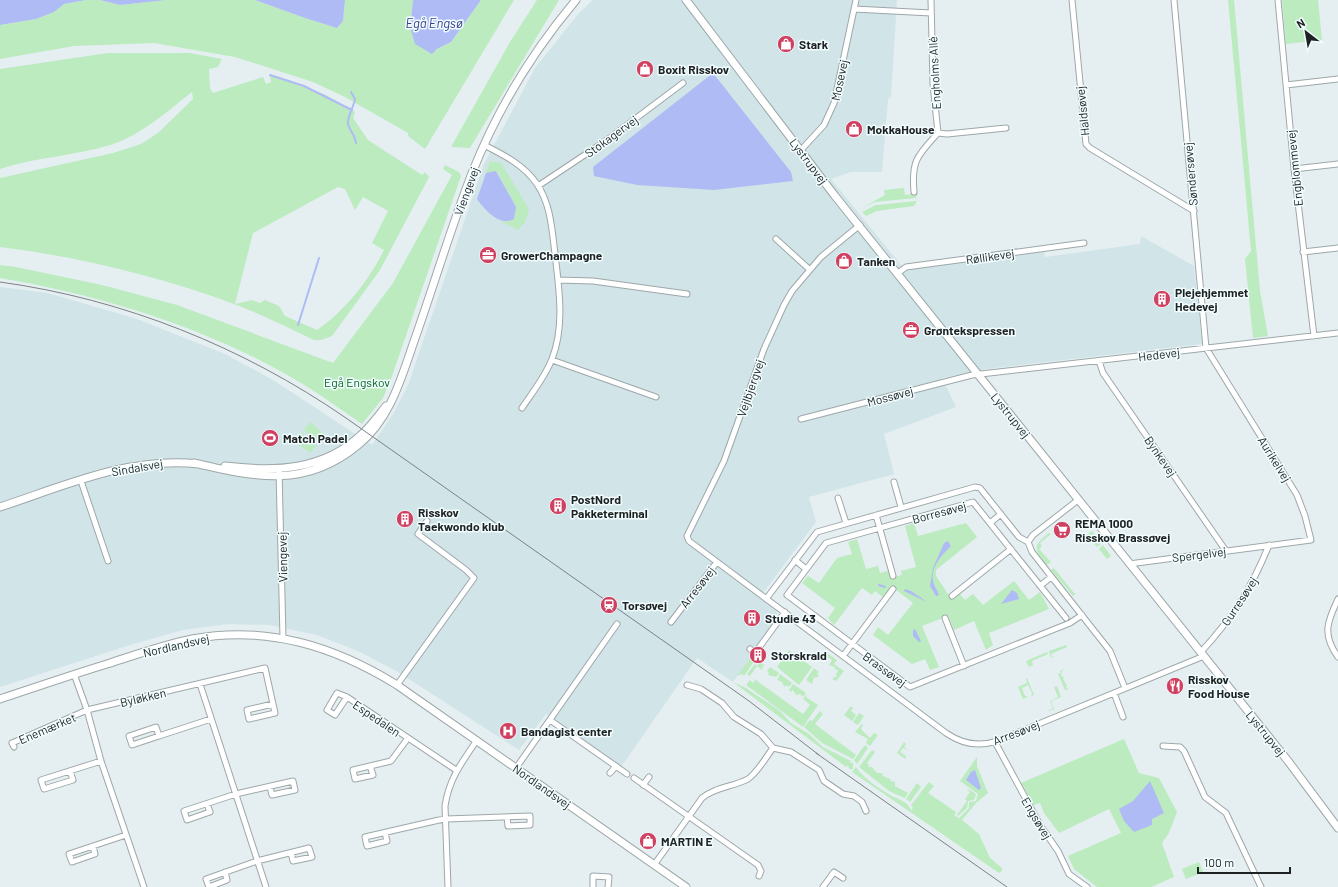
<svg xmlns="http://www.w3.org/2000/svg" width="1338" height="887" font-family="Barlow,sans-serif">
  <style>
    .built { fill: #d1e4e8 }
    .green { fill: #bbebbe; fill-rule: evenodd }
    .water { fill: #afbbf4 }
    .lines { fill: none; stroke-linecap: round; stroke-linejoin: round }
    .stream { stroke: #afbbf4; stroke-width: 2 }
    .street-casing { stroke: #9ea7a9; stroke-width: 7 }
    .secondary-casing { stroke: #9ea7a9; stroke-width: 9 }
    .street { stroke: #fff; stroke-width: 5 }
    .secondary { stroke: #fff; stroke-width: 7 }
    .tram { stroke: #7c8284; stroke-width: 1 }
    .labels { text-anchor: middle; dominant-baseline: central; stroke-width: 3; stroke-linejoin: round; paint-order: stroke }
    .poi-label { font-size: 12px; font-weight: bold; fill: #1e2222; stroke: #f2fdff; text-anchor: start }
    .street-label { font-size: 12px; fill: #1e2222; stroke: #f2fdff }
    .park-label { font-size: 12px; fill: #046520; stroke: #f2fdff }
    .water-label { font-size: 13px; font-style: italic; fill: #373e8e; stroke: #f2fdff }
  </style>
  <rect width="100%" height="100%" fill="#e5eff2"/>
  <path class="built" d="M593 0H897L891 97 888 99 882 172H851L831 179 905 270 1044 251 1045 257 1140 244 1141 236 1194 266 1202 344 986 369 942 378 956 407 884 434 894 474 809 497 816 522 760 597 776 610 778 616 755 647H751L753 655 733 682 697 658 621 767 546 714 519 750 398 672 358 651 317 635 270 625 229 624 183 630 130 645 0 687V287L48 293 137 319 225 354 273 380 372 445 393 414 408 385 484 164 535 68 579 13Z"/>
  <path class="green" d="M86 0H100L120 5 166 0H255L305 18 337 28 343 21 345 0H413L410 27 435 51 437 49 451 42 481 0H514L425 149 408 136V133L345 97 313 82 235 57 154 43 74 46 0 59V25L36 19 54 12 64 4Z
    M537 0H559L470 148 451 147 510 42Z
    M1228 0H1234L1260 291 1268 336 1253 338 1245 259 1251 251Z
    M1282 0H1318L1322 40 1286 44Z
    M108 53H190L222 59 218 67 209 69 210 88 213 93 263 77 266 84 271 82 270 76H273L326 95 355 112 353 118 368 140 422 175 425 172 429 177 380 270 332 336 321 340H314C288 328 261 314 234 304 159 276 79 257 0 247V178L113 153 141 144 158 133 193 99 192 92C166 112 142 135 110 145 74 156 36 157 0 169V69ZM338 187 345 189 355 210 363 197 388 211 372 243 384 250C369 280 345 311 317 330L285 316 279 306 265 300 260 303 252 300 235 304 253 233Z
    M490 161 501 163 529 209 525 222 518 230 500 221 509 222 516 207 497 171 486 173Z
    M445 165 459 172 461 176 390 382 383 398 362 424C344 412 327 399 309 388 218 331 106 296 0 278V265L16 267 102 285 177 305 333 363 393 283 452 175 443 169Z
    M904 188 905 195 918 193 916 198 875 202 860 209 885 195 884 190Z
    M917 201 914 206 877 211 866 216 862 212 876 205Z
    M310 422 325 435 319 443 304 430Z
    M302 433 316 446 310 453 295 441Z
    M914 523 918 536 966 523 977 537 936 570V576L952 600 960 594 965 600 973 594 983 605 1014 581 1029 600 1040 592 1049 609 989 633 993 645 986 650 974 621 954 630 948 616 922 626 939 667 930 670 925 659 912 664 873 635 878 627 888 635 913 603 891 586 883 597 875 591 872 595 862 588 834 625 828 618 835 608 802 583 808 576 819 583 837 558 852 554 848 542 857 539 866 569 878 566 880 573 888 571 890 578 902 575 901 571 916 567 905 526Z
    M1092 531 1102 543 1097 547 1087 535Z
    M1049 533 1051 534 1040 543 1042 546 1039 549 1051 562 1047 565C1034 549 1032 546 1049 533Z
    M1103 545 1111 556 1107 559 1099 549Z
    M1055 567 1054 568 1074 593H1076L1073 596 1051 570Z
    M1066 645 1067 647 1051 654 1052 657 1058 655 1051 658 1049 651Z
    M789 650 812 667 799 685 777 667Z
    M1047 652 1048 654 1032 661 1033 665 1029 667 1026 661Z
    M827 653 837 660 834 664 844 671 836 681 832 679 837 676 836 674 838 671 834 668 835 667 829 665 832 660 825 655Z
    M753 655 757 657 744 676 742 674 737 676Z
    M760 662 765 666H763L762 670 757 666 750 676 803 714 810 705 803 699 807 694 806 697 818 705 803 727 746 685 750 680 753 683 755 680 747 674 755 664 757 666Z
    M770 667 779 673 776 677 768 675 769 673 767 671Z
    M814 668 819 672 817 674 819 676 816 678 814 677 812 684 806 680Z
    M1066 668 1062 671 1061 675 1064 678 1063 679 1067 686 1066 688 1069 689 1065 690 1058 674 1061 673 1060 671Z
    M780 674 792 683 789 687 786 685 785 687 782 683 783 682 777 680Z
    M1027 678 1034 695 1031 696 1032 693 1028 685 1022 688 1025 696 1028 697 1023 699 1018 687 1027 683 1026 679Z
    M733 682 746 688 780 711 791 723 809 734 823 747 851 761 850 763H853V769H849L848 765 846 767Z
    M793 684 806 693 803 697 800 694 796 695 793 690 791 692 789 690Z
    M1057 686 1061 697 1051 701 1054 709 1046 712 1053 708 1050 701 1058 697 1054 687Z
    M851 706 853 708 851 711 856 715 852 721 844 715Z
    M820 711 823 714 815 724 856 755 853 759 822 743 804 727 810 720 812 721Z
    M859 713 864 716 858 725 853 722Z
    M862 724 863 725 861 729 870 738 874 733 878 735 870 746 866 743 868 739 855 732Z
    M1124 739 1139 773 1159 778 1177 812 1169 833 1162 843 1174 877 1151 887H1097L1074 869 1068 856 1121 833 1109 809 1059 833 1044 813 1040 803 1034 805 1021 783Z
    M904 742 906 744 904 747 910 751 903 748 900 752 906 756 905 759 897 753Z
    M865 745 868 748 857 764 854 760Z
    M872 750 875 752 867 763 869 765 868 767H872L877 773H882L883 776 890 779 891 782 892 781 895 782V786L908 793 905 798 889 791 859 767Z
    M977 757V766L988 793 976 803 962 820 979 834 990 858 1002 868V871L999 873 852 772 856 767C864 779 881 790 894 797 902 801 906 801 911 810L913 808 911 805 929 782 934 786 928 793 956 812 954 815 959 818 969 808V802L976 801 978 794 960 781Z
    M917 783 921 787 910 802 906 799Z
    M968 789 976 794 974 800 968 801 967 808 958 816 957 815 967 801 965 799 970 792 967 790Z
    M1199 862 1203 872 1186 879 1182 869Z"/>
  <path class="water" d="M0 0H86L64 4 54 12 36 19 0 25Z
    M100 0H166L120 5Z
    M255 0H345L343 21 337 28 305 18Z
    M413 0H481L451 42 437 49 432 54 415 44 410 27Z
    M713 73 791 172 793 181 714 190 637 185 594 176 593 167Z
    M496 171 516 207 514 219C500 227 485 210 477 199L486 173Z
    M948 541 951 546C942 555 928 569 934 584 935 588 938 591 939 595L936 596 930 586 933 568 944 543Z
    M905 589 911 591 927 602 904 591Z
    M1012 590 1017 593 1019 599 1001 604Z
    M915 629 921 641 919 642 913 636V630Z
    M975 770 981 788 979 790 966 780 971 772Z
    M1150 781 1164 813 1152 819V825L1134 832 1124 821 1119 809 1133 801Z"/>
  <g class="lines">
    <path class="stream" d="M270 75 304 86 352 110
      M351 92 355 99C354 107 347 116 348 124 350 131 355 135 356 143
      M298 325 319 258
      M879 585 885 587"/>
    <defs>
      <path id="street" d="M931 0 933 84 938 133
        M1072 0 1086 144 1090 148 1194 211
        M1278 0 1294 169 1314 336
        M854 9 931 13
        M1286 85 1338 79
        M484 145C504 155 524 165 537 184 551 205 552 230 555 254 559 289 565 326 552 359 545 377 532 393 522 408
        M801 150 824 125 834 103 856 0
        M1294 169 1338 164
        M538 186 607 140 683 83
        M914 192C911 160 918 155 938 133L947 134 1006 128
        M860 225 821 257 792 291 784 305 764 349 724 461 687 536 689 541 946 733C962 744 979 747 997 741L1204 656
        M776 239 809 269
        M1303 252 1338 248
        M898 273 906 267 1084 243
        M558 280 593 281 687 294
        M552 360 656 397
        M1099 361 1103 373 1226 551
        M801 419 972 375 1338 333
        M279 470 283 638
        M81 481 108 561
        M894 482 901 507
        M838 498 846 523
        M876 515 893 576
        M990 523 1001 514
        M1028 542 1032 552 1110 651 1125 688
        M1028 542 1033 535 1078 500
        M795 560 806 569
        M1129 564 1311 540 1305 516 1297 495 1206 348 1174 0
        M1040 586 1051 577
        M952 596 1011 549
        M766 599 817 532 975 487 980 488 1019 537 1028 542
        M1338 599C1327 622 1322 635 1338 657
        M945 618 964 666
        M1066 618 973 502 826 543 787 595 910 687 1070 623 1082 615
        M671 622 717 562
        M750 649 755 653 785 612
        M1201 652C1233 617 1251 589 1269 545
        M843 656 893 589
        M74 674 87 710 101 761 144 887
        M200 684 266 887
        M397 685 474 578 466 570 418 534 427 521
        M1114 693 1123 717
        M347 697 335 715 327 710 337 693 347 697 456 770
        M550 720 627 774
        M159 736 132 745 129 736 156 727 159 736 211 719
        M995 742 1040 825 1058 851 1069 874 1087 887
        M1163 746 1180 747 1184 751 1205 797 1226 813 1261 887
        M14 747 12 743 87 710 265 668 275 713 249 719 247 710 273 704
        M773 748 791 752 819 770 824 781 843 794 854 796 862 802 866 811
        M370 766 373 775 355 779 353 770 391 761 408 738
        M516 768 617 624
        M70 771 73 780 44 789 41 780 101 761
        M610 773 616 766
        M634 778 758 865 761 871 759 876
        M643 785 649 777
        M207 804 210 812 187 820 184 811 236 794 293 781 295 790 272 795 270 787
        M385 833 387 841 367 846 365 837 439 820 446 819 530 816V825L508 826 507 817
        M93 846 95 854 72 862 69 854 126 835
        M654 865 702 798C715 787 733 787 748 779 758 772 766 757 773 748L761 734 734 717 722 703 701 689 687 685
        M225 872 227 880 209 887 206 879 257 861 309 848 312 857 293 861 291 853
        M448 887 445 806C449 779 462 762 477 740
        M593 887V876L609 877 608 887
        M823 887 834 872 843 878"/>
      <path id="secondary" d="M686 0 835 196 1288 761 1338 828
        M194 463C255 477 305 489 358 445 393 417 403 371 418 330 436 278 452 225 472 173 497 110 533 51 576 0
        M225 466C274 472 324 471 362 434 371 426 378 416 386 406
        M0 507C64 486 130 456 199 464
        M0 699C36 687 71 675 107 664 135 655 163 645 192 639 267 625 334 646 397 685L686 887"/>
    </defs>
    <use href="#street" class="street-casing"/>
    <use href="#secondary" class="secondary-casing"/>
    <use href="#street" class="street"/>
    <use href="#secondary" class="secondary"/>
    <path class="tram" d="M0 282C124 299 243 347 346 418L749 701 819 755
      M816 753 1007 887"/>
  </g>
  <defs>
    <symbol id="shop-disc" viewBox="-11 -11 22 22"><circle r="9.5" fill="#d04060" stroke="#f2fdff"/><path d="M-5-2.5h2.3a2.7 3.5 0 0 1 5.4 0H5L5.5 6h-11ZM-1.5-2.5h3a1.5 2.3 0 0 0-3 0Z" fill="#fff"/></symbol>
    <symbol id="office-disc" viewBox="-11 -11 22 22"><circle r="9.5" fill="#d04060" stroke="#f2fdff"/><path d="M-6-3h4V-5.5h4V-3h4V5H-6ZM-1-4.5V-3h2v-1.5ZM-6 0V1H6V0Z" fill="#fff"/></symbol>
    <symbol id="building-disc" viewBox="-11 -11 22 22"><circle r="9.5" fill="#d04060" stroke="#f2fdff"/><path d="M-4-6H4V6H1V3H-1V6H-4ZM-2.5-4.3h1.7v1.8h-1.7ZM.8-4.3h1.7v1.8H.8ZM-2.5-1h1.7V.8h-1.7ZM.8-1h1.7V.8H.8Z" fill="#fff"/></symbol>
    <symbol id="stadium-disc" viewBox="-11 -11 22 22"><circle r="9.5" fill="#d04060" stroke="#f2fdff"/><path d="M0-5a6.5 5 0 1 0 0 10a6.5 5 0 1 0 0-10ZM-3.5-1.8h7v3.6h-7Z" fill="#fff"/></symbol>
    <symbol id="supermarket-disc" viewBox="-11 -11 22 22"><circle r="9.5" fill="#d04060" stroke="#f2fdff"/><path d="M-6-5.5h2.5l.6 2H6L4.5 2H-2.5L-4.4-4H-6ZM-1.5 3.2a1.3 1.3 0 1 0 .1 0ZM3 3.2a1.3 1.3 0 1 0 .1 0Z" fill="#fff"/></symbol>
    <symbol id="station-disc" viewBox="-11 -11 22 22"><circle r="9.5" fill="#d04060" stroke="#f2fdff"/><path d="M-3-6H3Q5-6 5-4V2Q5 4 3 4L4.5 6H3L1.5 4h-3L-3 6H-4.5L-3 4Q-5 4-5 2V-4Q-5-6-3-6ZM-3.5-4v3h7v-3ZM-3.5 1v1.5H-2V1ZM2 1v1.5H3.5V1Z" fill="#fff"/></symbol>
    <symbol id="restaurant-disc" viewBox="-11 -11 22 22"><circle r="9.5" fill="#d04060" stroke="#f2fdff"/><path d="M-5-6h1v4h1v-4h1v4h1v-4h1v5L-1.5 .5V6h-2V.5L-5-1ZM5-6V6H3V1.5H1.5Q1.5-4 5-6Z" fill="#fff"/></symbol>
    <symbol id="hospital-disc" viewBox="-11 -11 22 22"><circle r="9.5" fill="#d04060" stroke="#f2fdff"/><path d="M-5-5h3v3.5h4V-5h3V5h-3V1.5h-4V5h-3Z" fill="#fff"/></symbol>
  </defs>
  <g fill-rule="evenodd">
    <use href="#shop-disc" x="776" y="34" width="20" height="20"/>
    <use href="#shop-disc" x="635" y="59" width="20" height="20"/>
    <use href="#shop-disc" x="844" y="119" width="20" height="20"/>
    <use href="#office-disc" x="478" y="245" width="20" height="20"/>
    <use href="#shop-disc" x="834" y="251" width="20" height="20"/>
    <use href="#building-disc" x="1152" y="289" width="20" height="20"/>
    <use href="#office-disc" x="901" y="320" width="20" height="20"/>
    <use href="#stadium-disc" x="260" y="428" width="20" height="20"/>
    <use href="#building-disc" x="548" y="496" width="20" height="20"/>
    <use href="#building-disc" x="395" y="509" width="20" height="20"/>
    <use href="#supermarket-disc" x="1052" y="520" width="20" height="20"/>
    <use href="#station-disc" x="599" y="595" width="20" height="20"/>
    <use href="#building-disc" x="742" y="608" width="20" height="20"/>
    <use href="#building-disc" x="748" y="645" width="20" height="20"/>
    <use href="#restaurant-disc" x="1165" y="676" width="20" height="20"/>
    <use href="#hospital-disc" x="498" y="721" width="20" height="20"/>
    <use href="#shop-disc" x="638" y="831" width="20" height="20"/>
  </g>
  <g class="labels">
    <g class="poi-label">
      <text x="799" y="44">Stark</text>
      <text x="658" y="69">Boxit Risskov</text>
      <text x="867" y="129">MokkaHouse</text>
      <text x="501" y="255">GrowerChampagne</text>
      <text x="857" y="261">Tanken</text>
      <text x="1175" y="292">Plejehjemmet<tspan x="1175" dy="14">Hedevej</tspan></text>
      <text x="924" y="330">Grøntekspressen</text>
      <text x="283" y="438">Match Padel</text>
      <text x="571" y="499">PostNord<tspan x="571" dy="14">Pakketerminal</tspan></text>
      <text x="418" y="512">Risskov<tspan x="418" dy="14">Taekwondo klub</tspan></text>
      <text x="1075" y="523">REMA 1000<tspan x="1075" dy="14">Risskov Brassøvej</tspan></text>
      <text x="622" y="605">Torsøvej</text>
      <text x="765" y="618">Studie 43</text>
      <text x="771" y="655">Storskrald</text>
      <text x="1188" y="679">Risskov<tspan x="1188" dy="14">Food House</tspan></text>
      <text x="521" y="731">Bandagist center</text>
      <text x="661" y="841">MARTIN E</text>
    </g>
    <g class="street-label">
      <text transform="translate(934 73) rotate(-93)">Engholms Allé</text>
      <text transform="translate(839 80) rotate(-78)">Mosevej</text>
      <text transform="translate(1082 111) rotate(-96)">Haldsøvej</text>
      <text transform="translate(611 136) rotate(-36)">Stokagervej</text>
      <text transform="translate(809 161) rotate(53)">Lystrupvej</text>
      <text transform="translate(1294 168) rotate(-96)">Engblommevej</text>
      <text transform="translate(1190 174) rotate(-95)">Søndersøvej</text>
      <text transform="translate(466 191) rotate(-70)">Viengevej</text>
      <text transform="translate(990 256) rotate(-8)">Røllikevej</text>
      <text transform="translate(1159 354) rotate(-7)">Hedevej</text>
      <text transform="translate(750 388) rotate(-71)">Vejlbjergvej</text>
      <text transform="translate(890 396) rotate(-15)">Mossøvej</text>
      <text transform="translate(1011 415) rotate(51)">Lystrupvej</text>
      <text transform="translate(1161 456) rotate(55)">Bynkevej</text>
      <text transform="translate(1275 459) rotate(58)">Aurikelvej</text>
      <text transform="translate(137 467) rotate(-10)">Sindalsvej</text>
      <text transform="translate(939 512) rotate(-15)">Borresøvej</text>
      <text transform="translate(1199 554) rotate(-7)">Spergelvej</text>
      <text transform="translate(282 557) rotate(-91)">Viengevej</text>
      <text transform="translate(697 587) rotate(-52)">Arresøvej</text>
      <text transform="translate(1239 601) rotate(-57)">Gurresøvej</text>
      <text transform="translate(176 645) rotate(-13)">Nordlandsvej</text>
      <text transform="translate(885 669) rotate(36)">Brassøvej</text>
      <text transform="translate(143 697) rotate(-13)">Byløkken</text>
      <text transform="translate(377 718) rotate(34)">Espedalen</text>
      <text transform="translate(47 728) rotate(-23)">Enemærket</text>
      <text transform="translate(1016 732) rotate(-21)">Arresøvej</text>
      <text transform="translate(1266 733) rotate(51)">Lystrupvej</text>
      <text transform="translate(542 786) rotate(35)">Nordlandsvej</text>
      <text transform="translate(1037 818) rotate(59)">Engsøvej</text>
    </g>
    <g class="park-label">
      <text x="357" y="382">Egå Engskov</text>
    </g>
    <g class="water-label">
      <text x="434" y="23">Egå Engsø</text>
    </g>
  </g>
  <g transform="translate(1306 32) rotate(329)" stroke="#f2fdff" stroke-width="3" paint-order="stroke">
  <path d="M0-3L7 15L0 10L-7 15Z" fill="#1e2222"/>
  <text y="-6" font-size="11" font-weight="bold" text-anchor="middle" fill="#1e2222">N</text>
  </g>
  <path d="M1198 867v6h92v-6" fill="none" stroke="#1e2222" stroke-width="2"/>
  <text x="1204" y="867" font-size="12" fill="#1e2222" stroke="#f2fdff" stroke-width="3" paint-order="stroke">100 m</text>
</svg>
